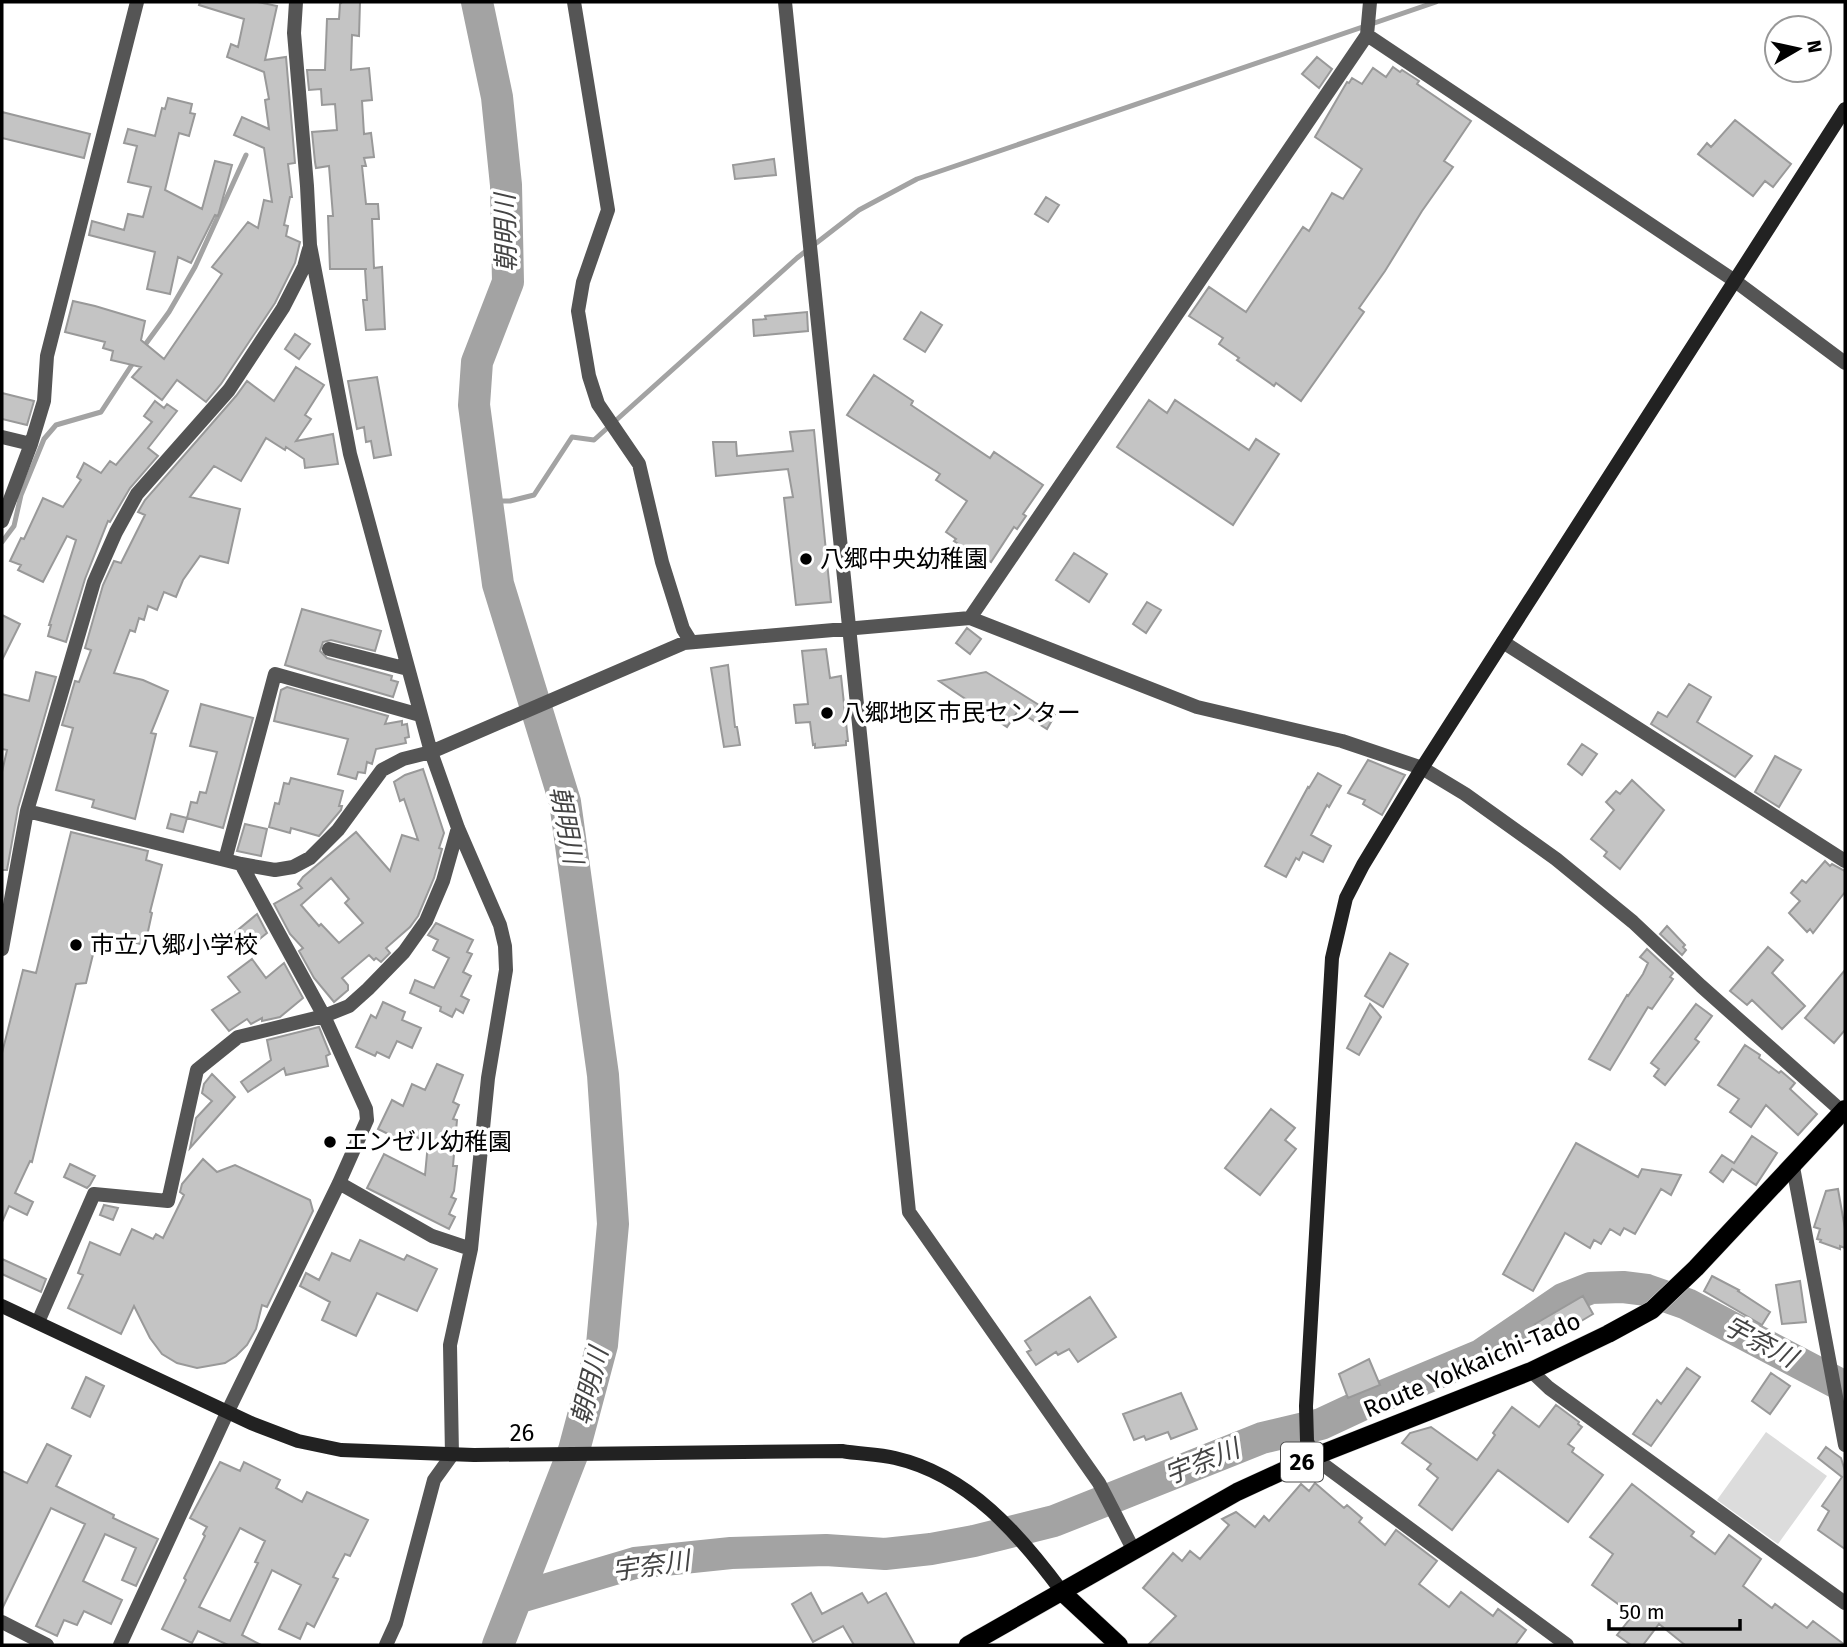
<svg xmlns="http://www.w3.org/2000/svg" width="1847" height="1647" font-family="'Fira Sans','Noto Sans JP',sans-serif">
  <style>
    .green { fill: #dcdcdc }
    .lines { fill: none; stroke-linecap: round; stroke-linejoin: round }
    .stream { stroke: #a3a3a3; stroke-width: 5 }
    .river { stroke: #a3a3a3; stroke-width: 32 }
    .building { fill: #c4c4c4; stroke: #999; stroke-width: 2; fill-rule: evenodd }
    .primary-casing { stroke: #dbdbdb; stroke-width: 19 }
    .street { stroke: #555; stroke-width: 14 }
    .secondary { stroke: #222; stroke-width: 14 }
    .primary { stroke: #000; stroke-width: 18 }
    .poi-dot { fill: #000; stroke: #fff; stroke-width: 2.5 }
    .labels { text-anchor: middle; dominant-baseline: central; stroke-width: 7; stroke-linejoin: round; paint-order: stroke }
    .shield { fill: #fff; stroke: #4c4c4c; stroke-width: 2 }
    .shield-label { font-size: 23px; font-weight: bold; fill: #000 }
    .poi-label { font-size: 24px; fill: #000; stroke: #fff; text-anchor: start }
    .street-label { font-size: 24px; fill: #000; stroke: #fff }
    .water-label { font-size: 26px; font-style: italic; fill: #444; stroke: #fff }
  </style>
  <rect width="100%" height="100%" fill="#fff"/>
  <path class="green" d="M1766 1432 1827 1476 1778 1544 1717 1500Z"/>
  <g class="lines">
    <path class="stream" d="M142 349 169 312 195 267 246 155
      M487 501H510L534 495 572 437 594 440 797 258 859 210 917 179 1436 2
      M2 542 14 526 21 495 44 439 56 425 101 412 135 360"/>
    <path class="river" d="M477 2 497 97 506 185 508 282 477 362 474 405 498 584 565 802 603 1075 613 1224 602 1345 574 1450 498 1645
      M517 1598 635 1563 731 1553 826 1550 885 1554 931 1549 974 1541 1054 1521 1262 1438 1321 1424 1366 1403 1481 1355 1563 1299 1591 1288 1623 1287 1647 1290 1687 1304 1845 1387"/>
  </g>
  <path class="building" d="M200 2H258L277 6 265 60 286 57 295 163 288 164 292 197H290L284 225 288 226 286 236 300 242 295 263 275 303 221 384 206 402 177 380 162 400 132 377 141 367 111 360 113 351 103 348 105 342 65 332 73 301 95 306 145 321 141 340 164 359 222 274 212 267 248 222 258 228 264 200 272 202 264 148 234 135 242 117 269 129 265 100 269 99 264 72 227 57 231 44 238 47 244 19 199 5Z
    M342 2H360L359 36 352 35 351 70 369 68 372 100 362 101 364 134 371 133 374 157 364 158 366 166H362L366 204H378L379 219H372L374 268 382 267 385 329 366 330 363 300H367L365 269H367H330L328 216H333L329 166 316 168 315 162 312 132 337 130 335 104 322 105 321 89 309 90 307 70H325L327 19H339L340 4Z
    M1317 57 1332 69 1319 88 1302 74Z
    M1393 67 1400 72 1402 70 1419 81 1417 84 1471 121 1444 161 1453 167 1422 211 1385 271 1359 308 1364 312 1301 401 1276 383 1274 386 1237 360 1239 358 1219 344 1223 338 1189 316 1209 287 1246 312 1303 227 1309 231 1332 193 1343 199 1362 169 1315 137 1347 82 1349 83 1352 78 1362 84 1373 68 1386 77Z
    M168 98 192 104 190 113 195 114 189 136 179 133 165 190 202 209 215 161 232 165 218 216 215 215 191 263 178 257 170 294 147 289 155 252 89 235 92 221 124 230 128 214 143 217 151 187 128 182 137 146 124 143 128 129 155 136 162 108 165 109Z
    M2 112 90 134 84 158 2 138Z
    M1735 120 1791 164 1773 187 1765 181 1753 196 1698 154 1707 143 1711 147Z
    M774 159 776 175 735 179 733 165Z
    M1046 197 1059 205 1048 222 1035 214Z
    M807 312 808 331 754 336 753 320 766 319 765 316Z
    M921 312 942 325 925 352 904 339Z
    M295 334 310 344 299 359 285 349Z
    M296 367 324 385 305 415 311 419 296 441 333 434 338 464 305 468 304 459 286 447 285 450 266 438 241 481 214 466 190 497 240 509 228 563 200 556 183 580 176 597 164 592 157 610 148 606 144 620 139 618 135 632 130 630 114 673 143 680 168 691 151 733 156 734 135 819 92 807 94 800 56 790 73 728 62 725 75 681 79 682 91 650 85 648 103 585 114 561 121 563 145 515 138 512 145 500 236 396 247 381 274 401Z
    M874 375 913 401 911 405 990 458 994 452 1043 485 1023 514 1026 516 1017 529 1014 527 991 562 973 550 972 553 954 541 956 539 946 532 967 501 936 480 940 474 847 415Z
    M377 377 391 455 374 458 371 441 366 442 364 427 357 429 348 381Z
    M2 393 34 401 27 425 2 419Z
    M1149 400 1167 413 1175 400 1249 450 1256 439 1279 454 1233 525 1117 447Z
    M155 401 164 408 167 404 177 411 148 448 158 456 130 488 110 522 108 521 85 579 66 642 48 636 51 625H49L76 540 67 536 43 582 18 570 21 565 10 561 21 538 24 539 43 498 63 507 81 480 77 477 84 463 101 473 110 461 116 465 152 422 144 416Z
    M814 430 831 602 796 605 784 498 793 497 788 469 716 476 713 442H736L737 456 793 451 790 432Z
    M1074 553 1107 574 1089 602 1056 580Z
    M1147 602 1161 610 1146 633 1133 624Z
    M302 609 381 631 375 651 331 640 323 642 320 651 327 658 392 676 391 680 398 682 393 697 285 665Z
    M2 615 20 624 2 660Z
    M967 628 981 639 970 654 956 643Z
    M826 649 830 678 841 676 848 741H846V745L815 748V744L813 745 810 722 796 723 794 705 808 704 802 651Z
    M728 665 735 727H737L740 745 724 747 711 668Z
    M36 672 56 677 18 808 7 870H2V772L7 750 2 749V694L29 701Z
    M986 672 1055 715 1047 729 1018 711 1007 727 939 681Z
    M1689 684 1711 697 1697 722 1752 756 1735 777 1651 724 1658 712 1667 717Z
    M287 687 388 716 385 724 402 721V725L407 724 409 737 405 738 406 743 376 749 372 764 367 762 365 773 358 772 356 779 338 774 348 739 274 721 281 690Z
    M201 704 253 718 223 828 187 818 191 802 197 803 200 792 206 793 217 752 190 746Z
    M1582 744 1597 754 1582 775 1568 764Z
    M1775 756 1801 770 1779 807 1755 792Z
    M1368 760 1405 775 1382 815 1363 804 1365 800 1348 793Z
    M423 769 444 833 439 848 442 849 434 878 418 916 410 927 386 948 390 953 381 962 376 958 374 960 369 955 342 978 348 985V990L334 1002 314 978 299 951 303 948 290 934 274 904 302 888 298 884 303 877 356 832 390 871 402 835 418 840 404 799 400 801 394 782 405 775ZM331 878 349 899 345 903 363 923 339 943 321 924 319 926 301 905Z
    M1318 773 1341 786 1329 807 1327 805 1311 835 1331 846 1323 862 1303 852 1299 860 1296 858 1286 877 1265 866 1308 787 1309 788Z
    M291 778 343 791 339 806H342L341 810 319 836 291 828 290 833 269 827 275 803 279 804 284 783 289 784Z
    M1632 780 1664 810 1620 869 1604 856 1607 852 1591 839 1614 810 1606 802 1616 791 1620 794Z
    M171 814 187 818 183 832 167 828Z
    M245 824 267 829 261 856 237 851Z
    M71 832 148 851 146 860 162 865 150 912 152 913 145 945 98 934 86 983 76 984 32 1162 30 1161 15 1193 33 1202 27 1215 9 1206 2 1222V1053L23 970 36 973Z
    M1825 861 1830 866 1832 864 1845 871V892L1813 933 1810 929 1807 932 1789 913 1800 901 1791 893 1802 880 1806 883Z
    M257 914 267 933 246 950 233 934Z
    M436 923 473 940 467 952 472 954 463 972 471 976 461 996 469 1000 463 1013 456 1009 452 1017 440 1011 441 1007 410 993 415 980 434 988 449 958 433 950 438 940 428 935Z
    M1667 926 1685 945 1683 947 1686 950 1682 955 1660 934Z
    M1768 947 1783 960 1772 973 1805 1006 1782 1029 1752 1000 1747 1005 1730 991Z
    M1647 949 1673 973 1670 977 1673 979 1652 1009 1648 1007 1610 1070 1589 1059 1627 995 1628 996 1643 974 1648 963 1640 957Z
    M1390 953 1408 964 1383 1007 1365 996Z
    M252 959 266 978 284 963 303 998 280 1017 262 1021V1018L251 1024 247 1019 229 1031 212 1010 240 992 228 977Z
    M1845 970V1030L1834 1043 1805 1018Z
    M383 1002 405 1012 402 1020 421 1028 412 1048 397 1041 389 1058 377 1052 375 1056 356 1047 371 1015 376 1018Z
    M1370 1004 1381 1017 1359 1055 1347 1048Z
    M1696 1004 1712 1016 1695 1039 1699 1042 1665 1085 1654 1076 1659 1069 1651 1063Z
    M319 1027 330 1054 326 1056 328 1066 286 1075 284 1068 248 1092 241 1082 271 1060 267 1040Z
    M1745 1045 1760 1055 1759 1058 1779 1073 1781 1071 1795 1083 1790 1089 1817 1114 1798 1135 1766 1105 1751 1127 1730 1112 1739 1099 1718 1085Z
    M437 1064 463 1075 453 1102 459 1105 453 1119 457 1120 453 1166H457L454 1191 451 1197 456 1199 449 1214 455 1217 449 1229 367 1188 384 1154 425 1175 428 1143 403 1130 398 1139 378 1129 392 1100 403 1106 412 1084 425 1090Z
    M212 1074 235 1097 190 1148 196 1118 212 1101 202 1093 204 1084Z
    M1271 1109 1295 1128 1285 1140 1296 1149 1260 1195 1225 1168Z
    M1752 1136 1777 1153 1756 1185 1732 1169 1723 1182 1710 1172 1722 1155 1734 1163Z
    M1576 1143 1638 1177 1642 1169 1681 1175 1671 1195 1661 1189 1635 1234 1624 1228 1620 1235 1610 1229 1601 1244 1594 1240 1590 1248 1565 1233 1533 1291 1503 1274Z
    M203 1159 217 1172 235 1165 310 1200 313 1211 267 1307 262 1305 256 1329 247 1345 236 1356 225 1363 197 1368 177 1363 162 1354 150 1338 134 1306 121 1334 68 1308 83 1275 78 1273 90 1242 120 1255 132 1229 153 1239 156 1234 163 1238 184 1195 180 1192 182 1184Z
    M70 1164 95 1176 90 1185 87 1188 64 1177Z
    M1838 1189 1845 1229V1248L1840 1246V1249L1820 1242 1821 1240 1817 1239 1820 1229 1814 1227 1826 1191Z
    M104 1205 118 1208 113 1220 100 1215Z
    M360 1240 404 1260 407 1255 437 1269 417 1311 377 1293 356 1336 322 1320 330 1302 300 1286 306 1273 319 1280 332 1253 350 1261Z
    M2 1259 46 1279 41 1292 2 1274Z
    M1712 1276 1739 1290 1738 1291 1770 1312 1762 1325 1704 1291Z
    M1800 1281 1806 1322 1782 1324 1776 1285Z
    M1583 1296 1593 1314 1546 1342 1535 1324Z
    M1090 1297 1116 1337 1078 1362 1069 1349 1058 1355 1056 1352 1036 1365 1027 1352 1031 1350 1025 1341Z
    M1369 1359 1380 1385 1348 1398 1339 1374Z
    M1687 1368 1700 1377 1651 1446 1633 1434 1657 1400 1661 1404Z
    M1771 1373 1790 1386 1770 1414 1752 1401Z
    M86 1377 104 1386 90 1417 72 1408Z
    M1181 1393 1197 1429 1171 1439 1168 1432 1146 1440 1144 1436 1134 1440 1123 1414Z
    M1556 1405 1579 1422 1578 1424 1582 1427 1568 1444 1574 1448 1572 1452 1603 1475 1568 1522 1498 1470 1452 1530 1419 1505 1438 1478 1427 1469 1431 1464 1402 1443 1410 1433 1431 1427 1477 1460 1495 1435 1493 1433 1512 1407 1539 1427Z
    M47 1444 71 1456 56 1486 114 1515 113 1518 158 1539 136 1586 122 1580 136 1548 105 1534 83 1581 122 1600 111 1624 84 1611 77 1625 64 1620 57 1636 36 1626 85 1524 51 1508 2 1609V1471L27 1483Z
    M1826 1447 1841 1458 1845 1471V1549L1818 1530 1829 1511 1822 1506 1842 1477 1818 1458Z
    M220 1462 240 1471 244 1462 280 1480 276 1488 302 1502 307 1492 368 1520 350 1556 345 1554 333 1577 338 1579 314 1627 307 1623 300 1639 279 1629 301 1585 272 1570 242 1635 261 1645H228L198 1631 192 1643 162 1629 186 1580 184 1578 205 1536 203 1534 207 1527 190 1518ZM240 1528 265 1541 255 1562 258 1563 230 1621 199 1607Z
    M1315 1483 1344 1508 1347 1505 1362 1518 1359 1522 1385 1545 1396 1530 1437 1561 1419 1584 1449 1607 1461 1592 1493 1616 1498 1609 1526 1630 1515 1645H1148L1176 1616 1143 1588 1173 1553 1182 1561 1190 1551 1200 1559 1229 1525 1222 1519 1236 1512 1255 1527 1264 1516 1269 1521 1301 1484 1309 1491Z
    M1632 1484 1694 1532 1691 1536 1715 1554 1729 1535 1761 1559 1743 1586 1772 1608 1775 1604 1807 1628 1813 1621 1845 1645H1685L1659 1624 1643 1645H1631L1617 1635 1633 1615 1592 1585 1613 1554 1590 1537Z
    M811 1593 822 1614 862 1593 868 1603 886 1593 915 1645H854L843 1626 813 1642 792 1604Z"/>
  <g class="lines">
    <defs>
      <path id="primary" d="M1063 1593 1119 1645
        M968 1645 1237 1492 1313 1457 1531 1371 1608 1334 1652 1310 1696 1268 1845 1109"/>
    </defs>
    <use href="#primary" class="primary-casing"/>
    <path class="street" d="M296 2 294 33 307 186 310 245 350 454 431 752 458 828 500 925 505 946 506 970 488 1078 471 1249 450 1345 452 1455 434 1480 396 1623 386 1645
      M574 2 608 210 583 282 578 311 589 376 598 404 639 464 662 562 683 629 691 642
      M785 2 909 1212 1099 1483 1134 1551
      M1367 35 1735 281 1845 363
      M2 437 31 444
      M2 521 31 444 44 401 47 356 137 2
      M970 618 1367 35 1370 2
      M1503 642 1845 861
      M329 649 408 669
      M27 811 241 864 275 870 293 867 310 858 338 830 382 770 403 759 431 752 684 643 970 618 1197 707 1342 741 1422 768 1465 794 1556 859 1633 922 1701 986 1845 1114
      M225 860 275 674 420 715
      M2 949 27 811 94 582 116 532 137 494 229 390 283 308 304 267 309 249
      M1793 1167 1845 1445
      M339 1183 432 1236 471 1249
      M38 1322 94 1194 168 1201 197 1070 238 1037 324 1016 349 1006 368 989 404 952 426 921 443 881 458 828
      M1531 1371 1549 1388 1845 1603
      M1313 1457 1567 1645
      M2 1622 47 1645
      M120 1645 227 1413 339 1183 367 1120 366 1109 324 1016 241 864"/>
    <path class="secondary" d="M2 1306 251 1423 298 1441 341 1450 474 1455 842 1451C859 1454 878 1454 895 1458 969 1475 1020 1535 1063 1593
      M1313 1457 1307 1441 1306 1406 1332 958 1346 898 1363 865 1422 768 1845 109"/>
    <use href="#primary" class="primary"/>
  </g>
  <g class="poi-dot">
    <circle cx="806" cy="559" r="7"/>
    <circle cx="827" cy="713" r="7"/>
    <circle cx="76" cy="945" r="7"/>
    <circle cx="330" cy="1142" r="7"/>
  </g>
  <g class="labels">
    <rect class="shield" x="1281" y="1442.5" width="42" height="39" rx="5"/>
    <g class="shield-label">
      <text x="1302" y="1462">26</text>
    </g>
    <g class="poi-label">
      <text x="820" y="559">八郷中央幼稚園</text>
      <text x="841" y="713">八郷地区市民センター</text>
      <text x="90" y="945">市立八郷小学校</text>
      <text x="344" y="1142">エンゼル幼稚園</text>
    </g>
    <g class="street-label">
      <text transform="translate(1472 1365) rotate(-23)">Route Yokkaichi-Tado</text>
      <text x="522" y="1433">26</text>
    </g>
    <g class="water-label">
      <text transform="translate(506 233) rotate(-91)">朝明川</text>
      <text transform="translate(566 825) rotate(79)">朝明川</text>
      <text transform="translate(1760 1342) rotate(28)">宇奈川</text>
      <text transform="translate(590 1386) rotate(-76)">朝明川</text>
      <text transform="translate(1202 1462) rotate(-22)">宇奈川</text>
      <text transform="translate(651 1566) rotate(-8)">宇奈川</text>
    </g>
  </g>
  <rect width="1847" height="1647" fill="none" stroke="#000000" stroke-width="7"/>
  <g transform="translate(1798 49) rotate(81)"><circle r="33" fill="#ffffff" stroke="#999999" stroke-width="2"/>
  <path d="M0-5L12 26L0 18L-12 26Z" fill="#000000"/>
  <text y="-10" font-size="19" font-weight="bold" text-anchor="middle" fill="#000000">N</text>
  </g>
  <path d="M1609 1619v10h131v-10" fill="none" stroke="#000000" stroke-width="3.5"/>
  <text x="1619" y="1619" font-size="21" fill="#000000" stroke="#ffffff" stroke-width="5" paint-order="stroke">50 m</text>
</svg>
